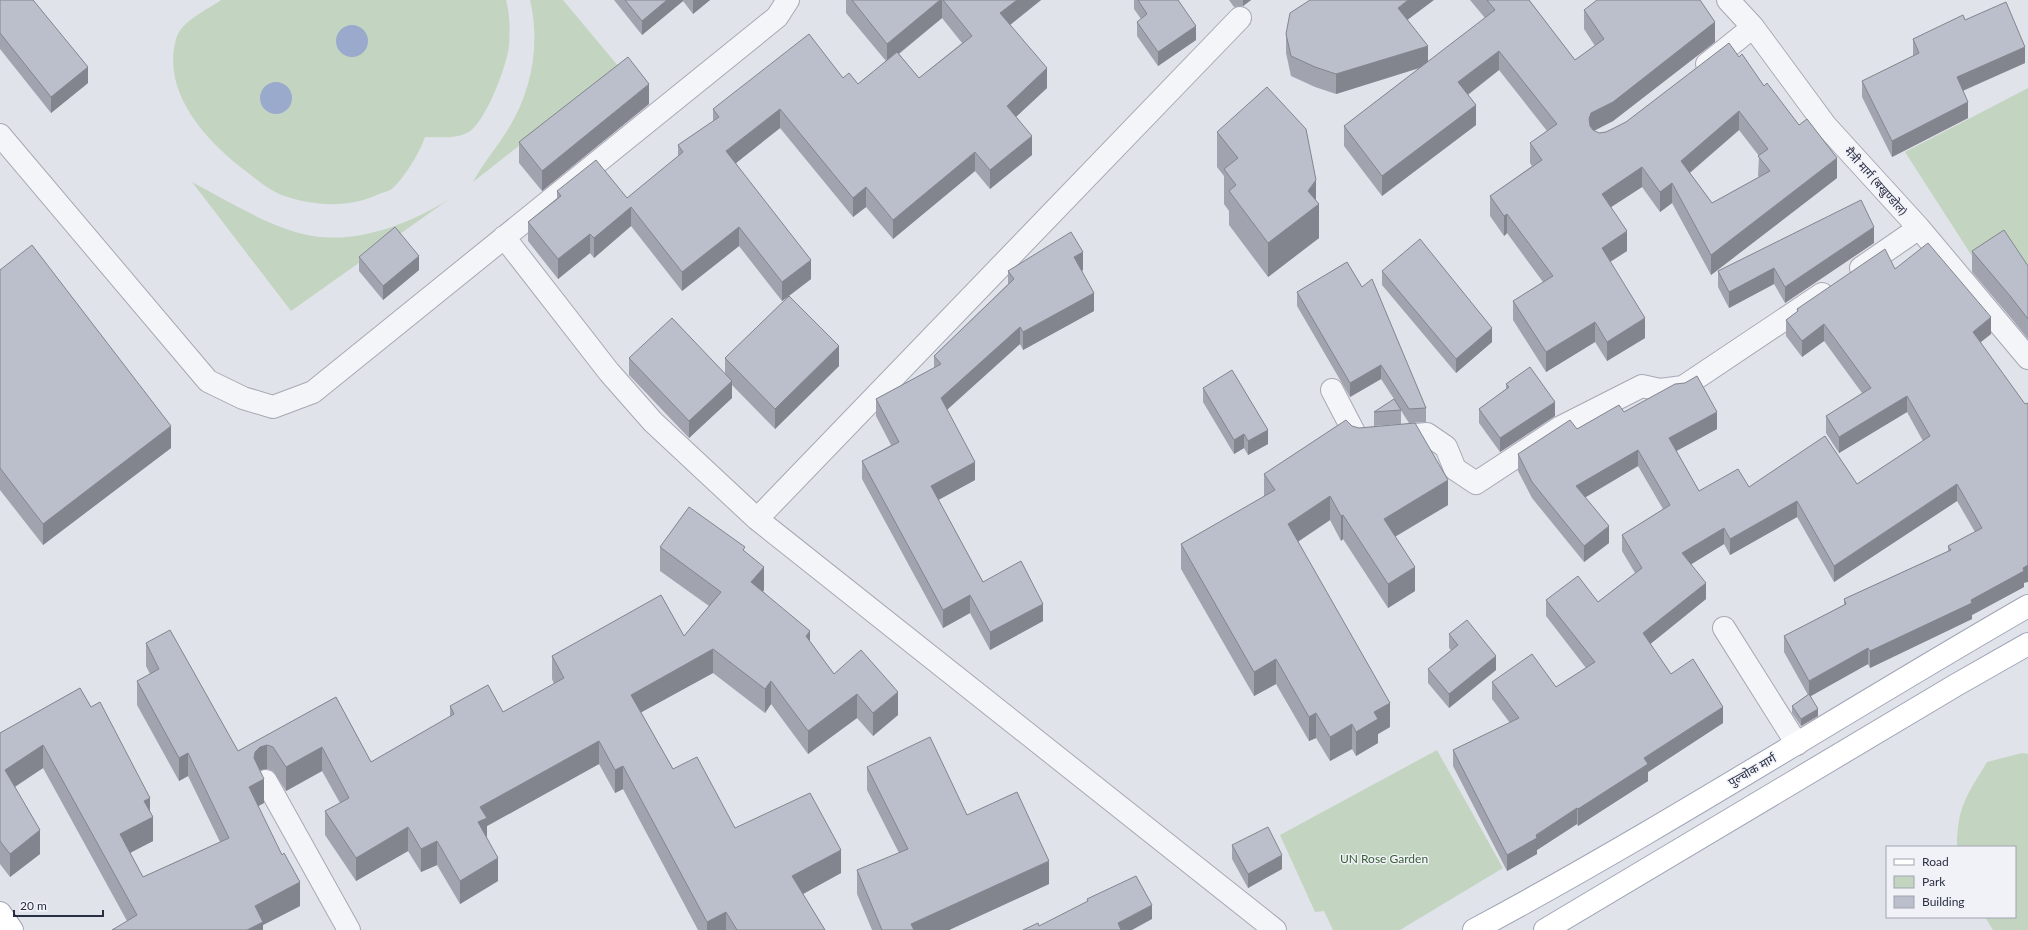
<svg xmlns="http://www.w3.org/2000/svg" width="2028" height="930" font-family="Lato,'Noto Sans Devanagari',sans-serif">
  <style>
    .green { fill: #c3d5c1 }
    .water { fill: #9aaacd }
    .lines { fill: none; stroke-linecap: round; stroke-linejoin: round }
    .minor-casing { stroke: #a6a9b5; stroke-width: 24 }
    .major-casing { stroke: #9fa5b7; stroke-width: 24 }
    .minor { stroke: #f4f5f8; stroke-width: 22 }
    .major { stroke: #fff; stroke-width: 22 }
    .wall { fill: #a1a3af; fill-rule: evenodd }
    .shaded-wall { fill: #83858e }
    .building { fill: #bbbecb; stroke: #83858e; fill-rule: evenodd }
    .labels { text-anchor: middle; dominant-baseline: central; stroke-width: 3; stroke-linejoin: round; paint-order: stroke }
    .street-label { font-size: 12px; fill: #282e43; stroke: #f1f2f8 }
    .park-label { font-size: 12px; fill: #366034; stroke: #f1f2f8 }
  </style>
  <rect width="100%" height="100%" fill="#e1e3ea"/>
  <path class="green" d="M221 0H506C510 14 510 31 509 46 507 65 485 125 467 133 454 139 439 137 425 137 420 152 405 177 393 188 390 191 384 192 379 194 349 209 310 206 279 194 268 189 257 180 247 172 207 142 161 93 176 39 181 21 207 10 221 0Z
    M530 0H563L619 67 473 182C482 165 494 151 505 134 531 95 541 46 530 0Z
    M2028 88V286L1979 267 1905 152Z
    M192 182C226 200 261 222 299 233 350 248 413 224 455 195L291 311Z
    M1437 750 1503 868 1400 930H1333L1324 911 1315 912 1280 835Z
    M2022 753 2028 754V930H1993L1985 917H2015V847H1957C1957 807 1967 795 1987 762Z"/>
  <path class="water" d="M336 41a16 16 0 1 1 32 0a16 16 0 1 1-32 0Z
    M260 98a16 16 0 1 1 32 0a16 16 0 1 1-32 0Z"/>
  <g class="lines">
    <defs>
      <path id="minor" d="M1728 0 1753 27 1826 126 1919 228 2028 358
        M1707 64 1753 27
        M0 135 208 381 243 398 273 407 313 392 777 17 788 0
        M504 237 609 372 653 422 757 519 1275 930
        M1861 268 1919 228
        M1332 390 1358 440 1427 434 1446 447 1455 469 1476 483 1561 427 1642 386 1660 390 1683 387 1822 294
        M757 519 1240 18
        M1724 628 1797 744
        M266 781 349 930"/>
      <path id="major" d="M0 913 12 930
        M1474 930C1663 829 1842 713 2028 606
        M1545 930 1956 685 2028 644"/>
    </defs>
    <use href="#minor" class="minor-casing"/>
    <use href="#major" class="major-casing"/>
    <use href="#minor" class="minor"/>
    <use href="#major" class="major"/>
  </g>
  <path class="wall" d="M0 0 88 83 51 113 0 49Z
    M614 0H710L693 14 683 1 642 35Z
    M846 0H1041L1010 25 1047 88 1016 117 1032 155 990 189 975 171 893 239 866 207 853 217 780 128 736 163 811 279 789 296 839 366 775 429 732 385V398L689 438 629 375V358L725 374V358L789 296 782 301 739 246 682 291 631 226 594 258 590 253 558 279 528 241V222L557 198V191L627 198 678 157V145L713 121V109L843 78 858 84 886 61 846 13ZM942 18 962 43 919 78 899 54Z
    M1134 0H1178L1196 40 1158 66 1137 36V22L1141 19 1134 9Z
    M1229 0H1251L1243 6 1234 7Z
    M1470 0H1529L1575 60 1595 46 1584 29V10L1715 42 1613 121 1594 131 1599 133 1606 132 1626 122 1739 57 1764 86 1837 178 1711 275 1672 203 1660 212 1642 187 1611 207 1627 251 1610 262 1645 338 1607 361 1595 342 1546 372 1513 320V301L1543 282 1507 233 1504 236 1490 216V196L1532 166 1530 163V143L1547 131 1499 70 1468 95 1476 125 1382 196 1344 146V126L1420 68 1336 94 1315 87 1291 76 1286 53V34L1408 20 1428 62 1485 18ZM1739 130 1759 156 1758 176 1759 177 1712 203 1690 173Z
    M1965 20 2025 63 1963 91 1968 118 1892 157 1862 97V81L1913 56V39Z
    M649 104 542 191 519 163V142Z
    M1217 132 1316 202 1319 238 1268 277 1229 225V211L1224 204V176L1217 167Z
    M1874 243 1785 303 1774 284 1729 308 1718 287V271Z
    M1972 251 2028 266V339L2011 318 1972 272Z
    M359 257 419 270 383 300 359 271Z
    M1347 262 1426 408V422L1409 423 1400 409 1401 410V424L1374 426V412L1394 399 1381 379 1350 397 1297 306V292Z
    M1895 269 1991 334 1981 342 2024 583V587L1972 615V619L1870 668 1868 664 1811 696 1818 716 1801 726 1792 713V706L1808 695 1784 652V636L1844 605V599L1948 551V546L1975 532 1957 501 1834 582 1797 517 1730 555 1724 544 1691 564 1706 599 1650 644 1671 674 1723 723 1648 772V781L1578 826 1577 824 1537 850V854L1507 871 1453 766V750L1510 723 1492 699V682L1556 687 1586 668 1546 616V600L1598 602 1635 573 1622 551V535L1663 509 1638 466 1585 497 1609 543 1584 562 1532 498 1518 471V454L1577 429 1624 412 1717 429 1676 451 1699 491 1749 487 1857 484 1923 441 1907 412 1839 453 1826 433V416L1862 393 1824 341 1802 357 1786 336V320L1797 312V309Z
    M0 270 171 448 43 545 0 490Z
    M1083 270 1082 271 1094 311 1023 350 1020 344 947 410 975 480 938 500 983 582 1043 621 990 650 970 613 943 628 862 479V461L891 445 876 416V399L934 368V356L1008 284V271Z
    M1382 271 1492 342 1456 373 1382 285Z
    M1506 384 1555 416 1500 452 1479 423V409L1506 389Z
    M1203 388 1268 444 1248 455 1244 448 1234 454 1203 402Z
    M1352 426 1448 505 1395 537 1415 591 1388 608 1343 539 1341 541 1330 520 1298 542 1390 727 1378 734V743L1356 756 1352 749 1330 761 1316 738 1309 741 1276 684 1254 696 1181 569V544L1264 497V474Z
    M660 547 745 551 764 590 763 591 810 642 834 674 898 715 873 736 857 718 808 754 771 704 765 713 713 673 641 712 673 769 735 828 841 873 803 894 825 930H698L623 789 615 793 599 764 487 826V838L498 881 460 904 437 865 421 872 408 851 356 881 325 835V811L340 803 322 771 286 791 273 771 267 769 260 770 264 803 258 806 300 906 263 925V930L127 921 43 768 15 787 40 854 10 877 0 864V733L80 688 150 812 153 841 130 853 143 877 220 842 188 776 179 781 137 705V681L150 674 146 666V643L238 751 336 697 371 762 450 717V706L503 712 554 684 552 679V656L684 636 709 606 660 571Z
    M1449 634 1496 670 1449 708 1428 683V669L1451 650 1449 648Z
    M867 767 967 815 1049 884 949 930H872L857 894V870L899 853 867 790Z
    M1232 845 1282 869 1248 888 1232 859Z"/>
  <path class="shaded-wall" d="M667 0H683V1L642 35V21Z
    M693 0H710L693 14Z
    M940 0H942V18L887 63V44Z
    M1017 0H1041L1000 33V13Z
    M1243 0H1251L1243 6Z
    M1408 0H1434L1398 27V8Z
    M1715 22V42L1613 121 1591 132 1589 119 1591 113Z
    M1196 26V40L1158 66V52Z
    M1428 46V65L1336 94V74Z
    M2025 47V63L1957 93V77Z
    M1499 51V70L1458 102V82Z
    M88 67V83L51 113V97Z
    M1047 68V88L1007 125V106Z
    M649 84V104L542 191V171Z
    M1968 102V118L1892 157V141Z
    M1476 105V125L1382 196V176Z
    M780 109V128L726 171V151Z
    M1739 111V130L1681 180V161Z
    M1032 136V155L990 189V170Z
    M975 152V171L893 239V220Z
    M1837 158V178L1711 275V255Z
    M1642 167V187L1602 213V194Z
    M1316 180V206L1319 204V238L1268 277V243Z
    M1672 183V203L1660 212V192Z
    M866 187V207L853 217V198Z
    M631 207V226L594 258V238Z
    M1507 214V233L1504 236V216Z
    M739 227V246L682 291V272Z
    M1874 227V243L1785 303V287Z
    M1627 231V251L1602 267V248Z
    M590 234V253L558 279V259Z
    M1083 252V270L1074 275V257Z
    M419 256V270L383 300V286Z
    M811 260V279L782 301V282Z
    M1774 268V284L1729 308V292Z
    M1094 293V311L1023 350V332Z
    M1991 317V334L1973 348V332Z
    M1645 318V338L1607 361V342Z
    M1595 322V342L1546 372V352Z
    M1824 324V341L1802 357V341Z
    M1020 327V344L941 415V398Z
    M1492 328V342L1456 373V359Z
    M839 346V366L775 429V409Z
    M1381 365V379L1350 397V383Z
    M732 381V398L689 438V421Z
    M1907 396V412L1839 453V437Z
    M1555 402V416L1500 452V438Z
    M1717 412V429L1669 455V438Z
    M171 426V448L43 545V524Z
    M1268 430V444L1248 455V441Z
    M1244 434V448L1234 454V440Z
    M1638 450V466L1576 503V486Z
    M975 462V480L931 504V486Z
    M1448 480V505L1384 543V519Z
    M1957 484V501L1834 582V566Z
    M1330 496V520L1288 548V524Z
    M1797 501V517L1730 555V539Z
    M1343 515V539L1341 541V516Z
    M1609 526V543L1584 562V546Z
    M1724 528V544L1682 570V553Z
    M2028 565V582L2024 583V587L1972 615V619L1870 668V651L1971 600Z
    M764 567V590L751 605V582Z
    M1415 567V591L1388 608V584Z
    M1706 583V599L1643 650V633Z
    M970 595V613L943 628V610Z
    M1043 604V621L990 650V632Z
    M810 631V654L806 636Z
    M1868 648V664L1809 697V681Z
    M713 649V673L631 718V695Z
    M1496 656V670L1449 708V694Z
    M1276 659V684L1254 696V672Z
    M771 681V704L765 713V689Z
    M898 692V715L873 736V713Z
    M857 694V718L808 754V731Z
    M1390 703V727L1378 734V743L1356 756V732L1374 712Z
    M1723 707V723L1648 772V781L1578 826V809L1644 758Z
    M1818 709V716L1801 726V719Z
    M1316 713V738L1309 741V717Z
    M1352 724V749L1330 761V737Z
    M599 741V764L487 826V841L478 822 480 807Z
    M43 745V768L5 793V770Z
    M267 745V769L260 770 254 758 255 752 260 747Z
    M322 747V771L286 791V767Z
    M188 753V776L179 781V758Z
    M623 766V789L615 793V770Z
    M264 779V803L249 811V787Z
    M150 798V819L153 817V841L120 858V834L144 801Z
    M1577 808V824L1537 850V854L1507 871V855Z
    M408 827V851L356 881V858Z
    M40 830V854L10 877V854Z
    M437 841V865L421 872V849Z
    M841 850V873L792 900V876Z
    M1282 855V869L1248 888V874Z
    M498 858V881L460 904V881Z
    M1049 861V884L949 930H911V924Z
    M300 882V906L263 925V930H247L255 906Z
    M1152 905V919L1132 930H1118V923Z
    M726 912V930H707V922Z"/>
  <path class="building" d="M0 0H33L88 67 51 97 0 33Z
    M625 0H667L642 21Z
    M852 0H940L887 44Z
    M943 0H1017L1000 13 1047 68 1007 106 1032 136 990 170 975 152 893 220 866 187 853 198 780 109 726 151 811 260 782 282 739 227 682 272 631 207 594 238 590 234 558 259 528 222 561 196 557 191 596 160 627 198 683 152 678 145 719 117 713 109 809 34 843 78 849 73 858 84 897 52 919 78 972 36Z
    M1138 0H1178L1196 26 1158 52 1137 22 1147 14Z
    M1310 0H1408L1398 8 1428 46 1336 74 1315 67 1291 56 1286 34 1290 13Z
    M1487 0H1529L1575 60 1604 39 1584 10 1597 0H1700L1715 22 1613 102 1591 113 1589 119 1590 126 1593 130 1599 133 1606 132 1626 122 1729 43 1739 57 1742 54 1764 86 1767 83 1799 125 1807 119 1837 158 1711 255 1672 183 1660 192 1642 167 1602 194 1627 231 1602 248 1645 318 1607 342 1595 322 1546 352 1513 301 1553 276 1507 214 1504 216 1490 196 1542 160 1530 143 1557 124 1499 51 1458 82 1476 105 1382 176 1344 126 1495 10ZM1739 111 1768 149 1758 156 1770 171 1712 203 1681 161Z
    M2006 2 2025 47 1957 77 1968 102 1892 141 1862 81 1919 53 1913 39 1963 15 1965 20Z
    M628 57 649 84 542 171 519 142Z
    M1267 87 1306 129 1316 180 1308 191 1319 204 1268 243 1229 191 1236 185 1224 169 1238 158 1217 132Z
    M1861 200 1874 227 1785 287 1774 268 1729 292 1718 271Z
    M395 227 419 256 383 286 359 257Z
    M2004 230 2028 266V319L2011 297 1972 251Z
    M1071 232 1083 252 1074 257 1094 293 1023 332 1020 327 941 398 975 462 931 486 983 582 1021 561 1043 604 990 632 970 595 943 610 862 461 899 442 876 399 941 364 934 356 1014 279 1008 271Z
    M1420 239 1492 328 1456 359 1382 271Z
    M1928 243 1991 317 1973 332 2025 404 2028 403V565L2023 568 2024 571 1971 600 1972 603 1870 651 1868 648 1809 681 1784 636 1846 604 1844 599 1951 550 1948 546 1982 528 1957 484 1834 566 1797 501 1730 539 1724 528 1682 553 1706 583 1643 633 1671 674 1693 659 1723 707 1644 758 1648 764 1578 809 1577 808 1536 835 1537 838 1507 855 1453 750 1519 718 1492 682 1532 654 1556 687 1595 662 1546 600 1578 576 1598 602 1642 568 1622 535 1670 505 1638 450 1576 486 1609 526 1584 546 1532 482 1518 454 1570 420 1577 429 1619 405 1624 412 1675 384 1685 383 1697 376 1717 412 1669 438 1699 491 1738 469 1749 487 1825 436 1857 484 1930 436 1907 396 1839 437 1826 416 1871 388 1824 324 1802 341 1786 320 1798 311 1797 309 1885 249 1895 269Z
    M32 245 171 426 43 524 0 468V270Z
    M1347 262 1362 287 1372 279 1426 408 1409 409 1381 365 1350 383 1297 292Z
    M789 296 839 346 775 409 725 358Z
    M672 318 732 381 689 421 629 358Z
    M1530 367 1555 402 1500 438 1479 409 1509 387 1506 384Z
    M1232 370 1268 430 1248 441 1244 434 1234 440 1203 388Z
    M1394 399 1401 410 1374 412Z
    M1346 420 1352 426 1359 428 1415 423 1448 480 1384 519 1415 567 1388 584 1343 515 1341 516 1330 496 1288 524 1390 703 1374 712 1378 719 1356 732 1352 724 1330 737 1316 713 1309 717 1276 659 1254 672 1181 544 1275 490 1264 474Z
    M689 507 745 547 743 550 764 567 751 582 810 631 806 636 834 674 861 650 898 692 873 713 857 694 808 731 771 681 765 689 713 649 631 695 673 769 697 757 735 828 810 793 841 850 792 876 825 930H737L726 912 707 922 623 766 615 770 599 741 480 807 487 818 478 822 498 858 460 881 437 841 421 849 408 827 356 858 325 811 349 798 322 747 286 767 273 747 267 745 260 747 255 752 254 758 264 779 249 787 282 855 284 853 300 882 255 906 263 922 247 930H112L137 915 43 745 5 770 40 830 10 854 0 841V733L80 688 91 707 100 702 150 798 144 801 153 817 120 834 143 877 229 838 188 753 179 758 137 681 159 669 146 643 170 630 238 751 336 697 371 762 454 714 450 706 488 685 503 712 564 678 552 656 661 595 684 636 721 592 660 547Z
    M1467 620 1496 656 1449 694 1428 669 1458 645 1449 634Z
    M1809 694 1818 709 1801 719 1792 706Z
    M930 737 967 815 1017 792 1049 861 911 924 914 930H882L857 870 908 849 867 767Z
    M1268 827 1282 855 1248 874 1232 845Z
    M1136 876 1152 905 1118 923 1121 930H1023L1038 923 1039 926 1088 901 1087 899Z"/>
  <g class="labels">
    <g class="street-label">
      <text transform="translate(1876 181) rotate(48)">मैत्री मार्ग (बखुण्डोल)</text>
      <text transform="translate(1752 770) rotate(-30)">पुल्चोक मार्ग</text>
    </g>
    <g class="park-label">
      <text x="1384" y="858">UN Rose Garden</text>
    </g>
  </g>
  <rect x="1886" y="846" width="130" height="72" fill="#f1f2f8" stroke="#a1a4b0"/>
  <rect x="1894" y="859" width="20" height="6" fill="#ffffff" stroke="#a1a4b0"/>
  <text x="1922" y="866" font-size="12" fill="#282e43">Road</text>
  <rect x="1894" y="876" width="20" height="12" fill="#c3d5c1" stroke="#a1a4b0"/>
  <text x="1922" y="886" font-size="12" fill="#282e43">Park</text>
  <rect x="1894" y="896" width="20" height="12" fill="#bbbecb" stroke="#a1a4b0"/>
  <text x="1922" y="906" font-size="12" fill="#282e43">Building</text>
  <path d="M14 910v6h89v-6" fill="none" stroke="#282e43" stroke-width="2"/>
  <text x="20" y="910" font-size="12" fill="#282e43" stroke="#f1f2f8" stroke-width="3" paint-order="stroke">20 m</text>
</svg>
